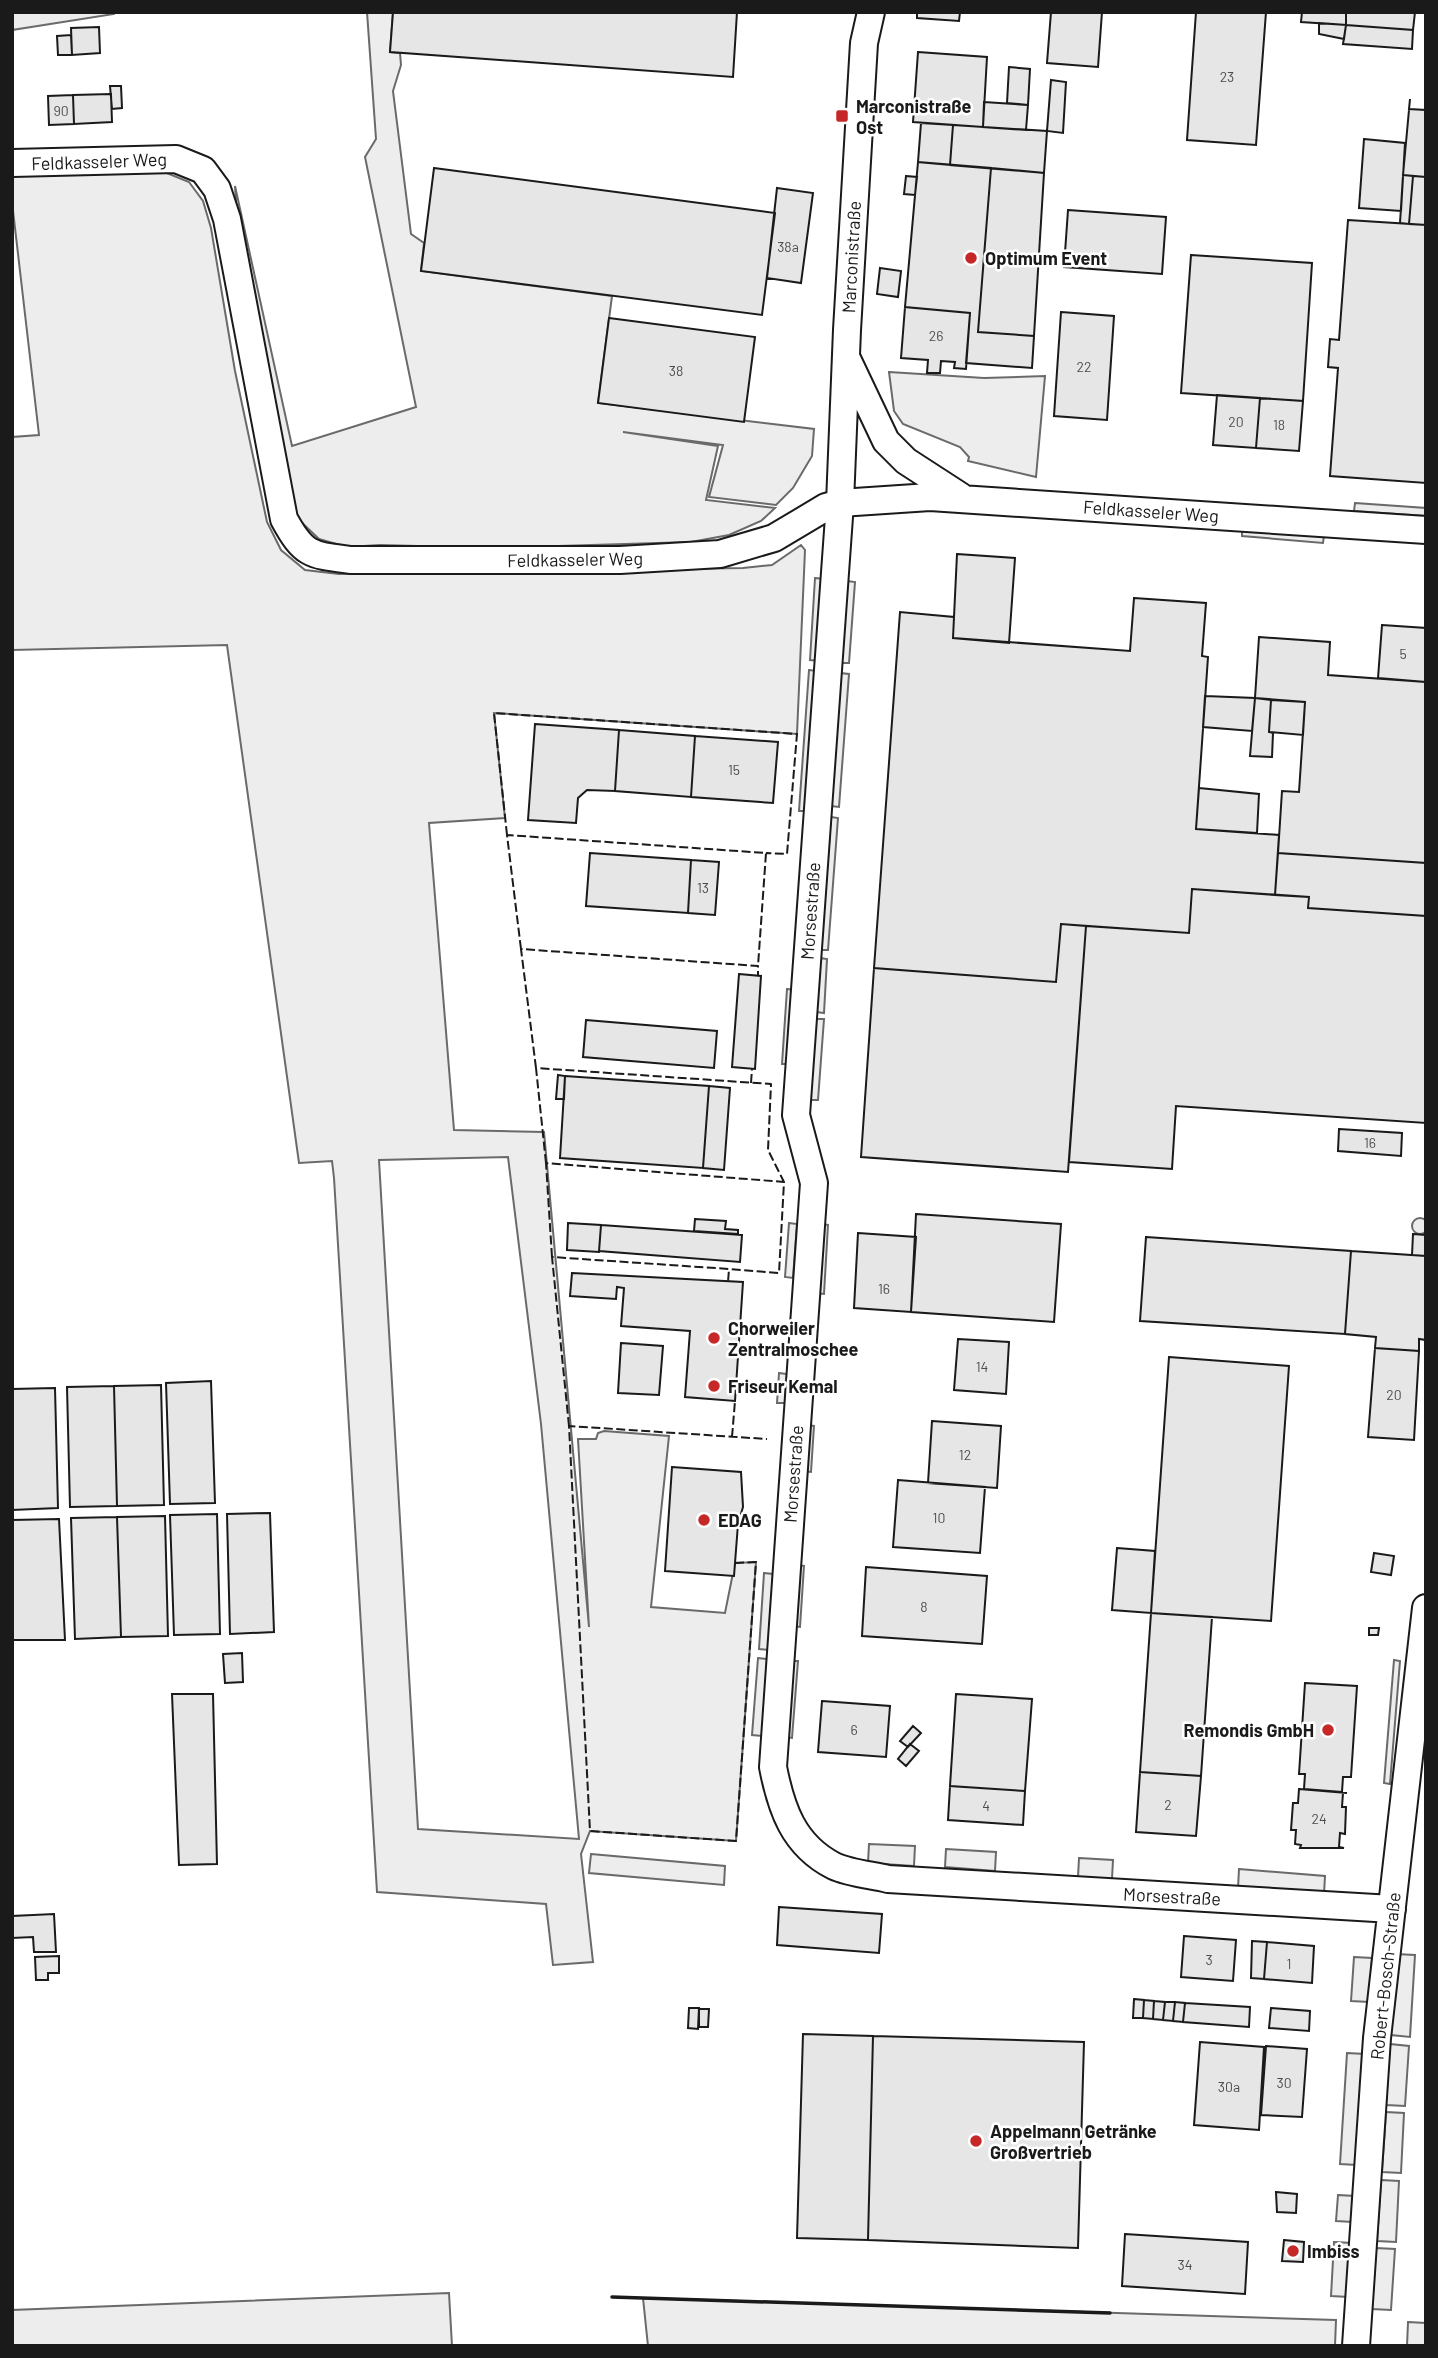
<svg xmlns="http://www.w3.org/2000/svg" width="1438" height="2358" font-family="Barlow,sans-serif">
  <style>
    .built { fill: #ededed; stroke: #6a6a6a; stroke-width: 2; fill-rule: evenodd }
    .building { fill: #e6e6e6; stroke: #1a1a1a; stroke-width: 2 }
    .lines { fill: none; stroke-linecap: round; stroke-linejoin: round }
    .minor-casing { stroke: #1a1a1a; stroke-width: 30 }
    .minor { stroke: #fff; stroke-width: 26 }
    .fence { stroke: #1a1a1a; stroke-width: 2; stroke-dasharray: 9 3.5; stroke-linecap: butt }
    .wall { stroke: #1a1a1a; stroke-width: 3.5 }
    .poi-dot { fill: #c62828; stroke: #fff; stroke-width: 2.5 }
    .labels { text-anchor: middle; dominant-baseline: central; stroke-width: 5; stroke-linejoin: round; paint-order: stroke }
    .number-label { font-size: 14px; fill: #4d4d4d }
    .poi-label { font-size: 18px; font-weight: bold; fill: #1a1a1a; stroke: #fff; text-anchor: start }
    .street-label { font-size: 18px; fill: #1a1a1a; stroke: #fff }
  </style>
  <rect width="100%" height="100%" fill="#fff"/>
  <path class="built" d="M12 12H114V14L12 30Z
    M367 12H393L390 52 400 53 401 65 393 91 411 234 424 243 421 271 612 296 598 403 814 429 812 456 793 488 776 505 709 497 723 445 623 432 718 446 706 500 775 508 761 521 729 535 691 542 494 548 380 545 347 547 319 539 298 519 291 504 237 220 235 186 292 446 416 407 365 157 376 139Z
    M162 171 189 182 203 201 211 228 235 371 267 522 281 550 305 570 339 574 743 568 772 565 801 545 805 550 797 734 494 713 505 818 429 823 454 1130 544 1132 589 1627 578 1439H596L598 1433 604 1431 669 1436 651 1607 725 1613 735 1563 756 1562 736 1841 590 1831 581 1854 593 1962 553 1965 546 1904 377 1892 334 1178 332 1161 299 1163 227 645 12 650V437L39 435 12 202V176ZM508 1157 541 1424 579 1839 418 1829 379 1160Z
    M889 372 984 378 1045 376 1036 477 968 461 969 457 960 447 903 424 894 411Z
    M1355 503 1426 508V516L1354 511Z
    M1242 529 1324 535 1323 543 1242 536Z
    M815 578 824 579 819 661 810 660Z
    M847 581 855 582 849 663H841Z
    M809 670 817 671 807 811H799Z
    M840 673 849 674 839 807 831 806Z
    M831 817 838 818 828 950H821Z
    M820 958 827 959 824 1013 816 1012Z
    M787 989 796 990 790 1064H782Z
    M815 1019H824L818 1100H810Z
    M1412 1226a8 8 0 1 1 16 0a8 8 0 1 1-16 0Z
    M789 1223 797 1224 793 1278 785 1277Z
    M820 1224 828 1225 824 1294 816 1293Z
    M779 1373 787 1374 785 1403H777Z
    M806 1425 814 1426 811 1472 803 1471Z
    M796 1565 804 1566 800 1627 792 1626Z
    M764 1573 773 1574 768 1650 759 1649Z
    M758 1658 767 1659 762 1736 752 1735Z
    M1394 1660 1400 1661 1390 1784 1384 1783Z
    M790 1661H798L792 1738 784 1737Z
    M869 1844 915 1846 914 1866 868 1863Z
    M946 1849 996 1852 995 1871 945 1867Z
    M591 1854 725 1866 724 1885 589 1873Z
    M1079 1858 1113 1860 1112 1879 1078 1877Z
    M1239 1869 1325 1876 1324 1894 1238 1888Z
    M1396 1954 1415 1955 1410 2037 1391 2035Z
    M1354 1957 1372 1958 1369 2002 1351 2001Z
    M1390 2044 1409 2046 1405 2106 1386 2105Z
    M1347 2053 1365 2054 1357 2165 1340 2164Z
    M1386 2112 1404 2113 1401 2173 1382 2172Z
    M1381 2180 1399 2181 1396 2242 1377 2241Z
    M1338 2195 1355 2196 1353 2222 1336 2221Z
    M1334 2242 1352 2243 1349 2297 1331 2296Z
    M1376 2248 1395 2249 1391 2310 1372 2309Z
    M449 2293 452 2346H12V2310Z
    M643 2298 1336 2320 1335 2346H648Z
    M1408 2322 1426 2323V2346H1407Z"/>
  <path class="building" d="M393 12H737L733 77 390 52Z
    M917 12H960L959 21 917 18Z
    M1051 12H1102L1098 67 1047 63Z
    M1196 12H1266L1256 145 1187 140Z
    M1302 12H1346V25L1301 22Z
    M1346 12H1415L1413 30 1346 25Z
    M1319 23 1346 25 1344 39 1319 34Z
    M1346 25 1413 30 1412 49 1343 44Z
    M99 27 100 53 72 55 71 28Z
    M71 35 72 55H58L57 36Z
    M918 52 987 57 983 127 913 122Z
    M1009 67 1030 69 1028 105 1007 103Z
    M1051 80 1066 82 1063 133 1047 131Z
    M110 86H121L122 108 112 109Z
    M111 94 112 122 74 124 73 95Z
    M73 95 74 124 49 125 48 96Z
    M1410 99 1409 109 1426 110V177L1403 175Z
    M984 102 1028 105 1026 130 983 127Z
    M921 123 953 125 950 165 918 162Z
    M953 125 1047 131 1044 173 950 165Z
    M1364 139 1405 143 1401 211 1359 208Z
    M918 162 991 168 978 332 1034 336 1032 368 966 363 970 313 905 307Z
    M434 168 775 213 762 315 421 271Z
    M991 168 1044 173 1034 336 978 332Z
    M1403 175 1413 176 1409 224 1400 223Z
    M906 176 917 177 915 195 904 194Z
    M1413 176 1426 177V225L1409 224Z
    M777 188 813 193 801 283 767 278Z
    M1068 210 1166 217 1162 274 1064 267Z
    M1348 220 1426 225V483L1330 476 1338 368 1328 367 1330 339 1339 340Z
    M1191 255 1312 263 1303 401 1181 393Z
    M880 268 901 271 898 297 877 294Z
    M905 307 970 313 966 369 954 368 955 362 941 361 940 373H927L928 360 901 358Z
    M1061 312 1114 316 1107 420 1054 416Z
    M609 318 755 337 744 422 598 403Z
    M1217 395 1260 398 1256 448 1213 445Z
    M1260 398 1303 401 1299 451 1256 448Z
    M957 554 1015 558 1009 643 953 638Z
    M1134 598 1206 603 1202 656 1208 657 1196 829 1279 835 1275 895 1192 889 1189 933 1061 924 1056 982 874 968 900 612 954 617 953 638 1130 651Z
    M1382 625 1426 628V682L1378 678Z
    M1259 637 1330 642 1328 675 1426 682V863L1278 853 1282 791 1299 792 1305 702 1255 698Z
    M1205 696 1255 698 1252 731 1203 727Z
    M1255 698 1271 700 1269 732 1273 733 1272 757 1250 756Z
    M1271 700 1305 702 1303 735 1269 732Z
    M535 724 619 730 615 791 587 790 578 798 576 823 528 820Z
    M619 730 695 736 691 797 615 791Z
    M695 736 778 742 773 803 691 797Z
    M1199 788 1259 794 1257 833 1196 829Z
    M590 853 691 860 688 913 586 906Z
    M1278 853 1426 863V916L1308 908 1309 897 1275 895Z
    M691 860 719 862 715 915 688 913Z
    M1192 889 1309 897 1308 908 1426 916V1123L1176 1106 1172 1169 1069 1162 1086 926 1189 933Z
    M1061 924 1086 926 1068 1172 861 1157 874 968 1056 982Z
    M739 974 761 976 755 1069 732 1067Z
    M586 1020 717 1031 714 1068 583 1057Z
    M558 1075 565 1076 564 1099H556Z
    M565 1076 709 1086 703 1168 560 1158Z
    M709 1086 730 1088 724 1170 703 1168Z
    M1339 1129 1402 1133 1401 1156 1338 1151Z
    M916 1214 1061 1224 1054 1322 911 1312Z
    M695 1219 726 1221 725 1229 738 1230V1234L694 1231Z
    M568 1223 601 1225 599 1252 567 1250Z
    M601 1225 742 1235 740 1262 599 1251Z
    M858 1233 916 1237 911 1312 854 1308Z
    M1413 1234 1426 1235V1256L1412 1255Z
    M1146 1237 1351 1251 1345 1334 1140 1321Z
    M1351 1251 1426 1256V1340L1419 1339V1351L1375 1348 1376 1337 1345 1334Z
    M572 1273 743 1282 735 1401 685 1397 690 1331 621 1326 624 1288 617 1287 616 1299 570 1296Z
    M958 1339 1009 1342 1006 1394 954 1390Z
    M621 1343 663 1346 659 1395 618 1393Z
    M1375 1348 1419 1351 1414 1440 1368 1437Z
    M1169 1357 1289 1366 1271 1621 1151 1613Z
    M211 1381 215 1503 170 1504 166 1383Z
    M161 1385 164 1505 117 1506 114 1386Z
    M114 1386 117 1506 70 1507 67 1387Z
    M55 1388 58 1508 12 1510V1389Z
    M932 1421 1001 1426 997 1488 928 1483Z
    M672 1467 741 1472 743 1507 738 1524 734 1576 665 1571Z
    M898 1480 985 1487 980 1553 893 1547Z
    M270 1513 274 1632 230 1634 227 1514Z
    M217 1514 220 1634 174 1635 170 1515Z
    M165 1516 168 1636 121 1637 117 1517Z
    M117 1517 121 1637 75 1639 71 1518Z
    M59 1519 65 1640H12V1520Z
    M1117 1548 1155 1551 1151 1613 1112 1610Z
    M1374 1553 1394 1556 1391 1575 1371 1572Z
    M866 1567 987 1576 982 1644 862 1636Z
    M1151 1613 1212 1617 1201 1776 1140 1772Z
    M1369 1628H1379L1378 1635H1369Z
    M242 1653 243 1682 225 1683 223 1654Z
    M1305 1683 1357 1686 1351 1777H1343L1342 1792 1304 1789 1305 1774H1299Z
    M172 1694H213L217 1864 179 1865Z
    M956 1694 1032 1699 1025 1791 950 1786Z
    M822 1701 890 1706 886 1757 818 1752Z
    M913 1726 921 1733 908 1747 900 1741Z
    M910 1744 919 1751 906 1766 898 1759Z
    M1140 1772 1201 1776 1196 1836 1136 1832Z
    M950 1786 1025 1791 1023 1825 948 1820Z
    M1299 1789 1347 1793H1343L1342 1807H1346L1345 1834 1340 1833 1339 1847 1344 1848H1300L1301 1845 1295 1844 1296 1830H1291L1293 1803H1298Z
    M779 1907 882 1914 879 1953 777 1945Z
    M54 1914 56 1952H34L33 1937 12 1938V1916Z
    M1184 1936 1236 1940 1233 1981 1181 1977Z
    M1252 1941 1267 1942 1264 1979 1251 1978Z
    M1267 1942 1314 1946 1312 1983 1264 1979Z
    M59 1956V1973H48V1980H36L35 1957Z
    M1134 1999 1144 2000 1143 2018H1133Z
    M1144 2000 1154 2001 1153 2019 1143 2018Z
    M1154 2001 1165 2002 1163 2020 1153 2019Z
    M1165 2002H1175L1173 2021 1163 2020Z
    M1175 2002 1185 2003 1183 2022 1173 2021Z
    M1185 2003 1250 2007 1249 2027 1183 2022Z
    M689 2008H699L698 2029 688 2028Z
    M1271 2008 1310 2011 1309 2031 1269 2028Z
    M699 2009H709L708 2027H699Z
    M803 2034 873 2036 868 2240 797 2238Z
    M873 2036 1084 2042 1078 2248 868 2240Z
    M1200 2042 1264 2047 1259 2130 1194 2125Z
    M1266 2046 1307 2049 1302 2117 1261 2115Z
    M1276 2192 1297 2194 1296 2213 1277 2212Z
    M1125 2234 1248 2242 1245 2294 1122 2286Z
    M1284 2240 1304 2242 1303 2262 1282 2261Z"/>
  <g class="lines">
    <defs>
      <path id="minor" d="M871 12 864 43 847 330 840 503 796 1115 814 1183 773 1767C781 1808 793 1845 834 1866 849 1873 871 1875 888 1879L1392 1909
        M12 163 176 159 203 170 217 189 227 219 284 519C304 556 311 555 352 560H620L720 554 774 538 826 507 840 503 930 497 1426 530
        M848 361 886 441 906 461 960 496
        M1356 2346 1377 2038 1426 1608"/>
    </defs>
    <use href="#minor" class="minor-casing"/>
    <use href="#minor" class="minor"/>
    <path class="fence" d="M507 835 494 713 797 734 787 854 766 853
      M521 949 507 835 766 853 758 966
      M536 1068 521 949 758 966V975
      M751 1083 752 1069
      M546 1163 536 1068 771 1084 768 1150 784 1182
      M552 1257 546 1163 784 1182 779 1273 729 1269
      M569 1426 552 1257 729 1269 728 1282
      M732 1437 735 1401
      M735 1563 756 1562 736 1841 590 1831 569 1426 767 1439"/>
    <path class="wall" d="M612 2297 1110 2313"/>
  </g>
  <g class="poi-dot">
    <rect x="835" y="109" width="14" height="14" rx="3.5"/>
    <circle cx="971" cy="258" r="7"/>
    <circle cx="714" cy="1338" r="7"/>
    <circle cx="714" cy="1386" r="7"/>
    <circle cx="704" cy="1520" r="7"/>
    <circle cx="1328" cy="1730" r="7"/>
    <circle cx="976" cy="2141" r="7"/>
    <circle cx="1293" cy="2251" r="7"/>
  </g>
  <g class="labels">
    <g class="number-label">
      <text x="1227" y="76">23</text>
      <text x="61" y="110">90</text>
      <text x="788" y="246">38a</text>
      <text x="936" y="335">26</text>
      <text x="1084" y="366">22</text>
      <text x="676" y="370">38</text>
      <text x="1236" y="421">20</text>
      <text x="1279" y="424">18</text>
      <text x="1403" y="653">5</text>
      <text x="734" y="769">15</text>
      <text x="703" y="887">13</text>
      <text x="1370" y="1142">16</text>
      <text x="884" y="1288">16</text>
      <text x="982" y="1366">14</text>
      <text x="1394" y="1394">20</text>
      <text x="965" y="1454">12</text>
      <text x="939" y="1517">10</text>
      <text x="924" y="1606">8</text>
      <text x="854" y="1729">6</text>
      <text x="1168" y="1804">2</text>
      <text x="986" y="1805">4</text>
      <text x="1319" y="1818">24</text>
      <text x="1209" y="1959">3</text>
      <text x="1289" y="1963">1</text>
      <text x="1284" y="2082">30</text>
      <text x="1229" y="2086">30a</text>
      <text x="1185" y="2264">34</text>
    </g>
    <g class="poi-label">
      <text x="856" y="106">Marconistraße<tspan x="856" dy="21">Ost</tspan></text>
      <text x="985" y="258">Optimum Event</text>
      <text x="728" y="1328">Chorweiler<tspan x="728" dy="21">Zentralmoschee</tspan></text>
      <text x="728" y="1386">Friseur Kemal</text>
      <text x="718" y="1520">EDAG</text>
      <text x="1314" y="1730" text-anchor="end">Remondis GmbH</text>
      <text x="990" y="2131">Appelmann Getränke<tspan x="990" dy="21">Großvertrieb</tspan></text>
      <text x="1307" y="2251">Imbiss</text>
    </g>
    <g class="street-label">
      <text transform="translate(99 161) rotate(-2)">Feldkasseler Weg</text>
      <text transform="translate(851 257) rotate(-87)">Marconistraße</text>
      <text transform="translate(1151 511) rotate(4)">Feldkasseler Weg</text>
      <text transform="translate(575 559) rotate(-1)">Feldkasseler Weg</text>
      <text transform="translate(810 911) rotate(-86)">Morsestraße</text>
      <text transform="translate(793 1474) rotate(-86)">Morsestraße</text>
      <text transform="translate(1172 1896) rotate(3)">Morsestraße</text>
      <text transform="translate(1385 1976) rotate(-84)">Robert-Bosch-Straße</text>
    </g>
  </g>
  <rect width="1438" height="2358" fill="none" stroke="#1a1a1a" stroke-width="28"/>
</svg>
